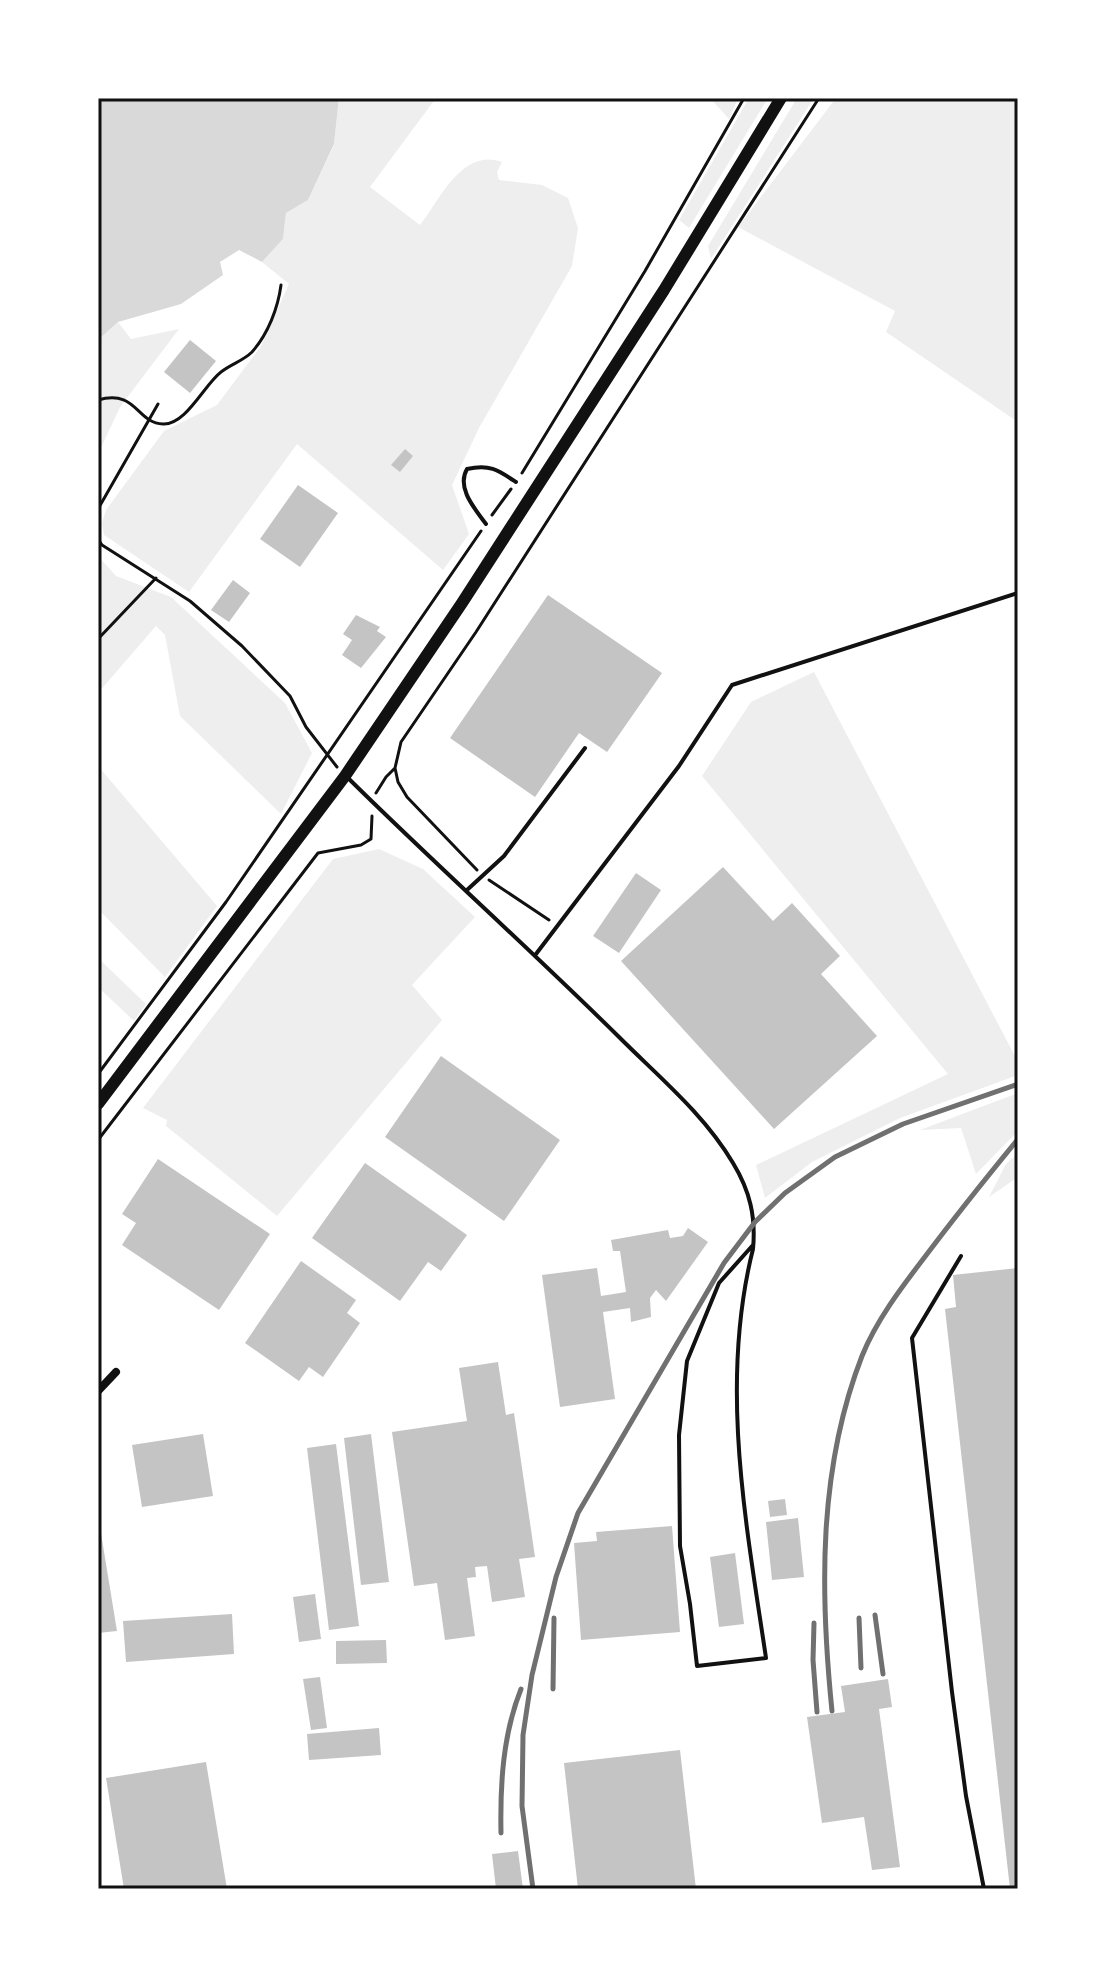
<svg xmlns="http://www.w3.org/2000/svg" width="1116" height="1987" font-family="'IBM Plex Serif',serif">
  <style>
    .green { fill: #eee }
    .water { fill: #d9d9d9 }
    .building { fill: #c4c4c4 }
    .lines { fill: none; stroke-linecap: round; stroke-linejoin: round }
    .path { stroke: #111; stroke-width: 3 }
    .service { stroke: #111; stroke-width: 4 }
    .minor { stroke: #111; stroke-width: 8 }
    .secondary { stroke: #111; stroke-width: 12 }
    .rail { stroke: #707070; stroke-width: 5 }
    .neatline { fill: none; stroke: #111; stroke-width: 3 }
  </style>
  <rect width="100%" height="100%" fill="#fff"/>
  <path class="green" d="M339 98H436L370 187 420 225C439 201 462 147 502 162L497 172 499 180 542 185 568 198 578 228 572 266 479 428 452 485 469 534 443 570 297 444 189 592 104 535 102 523 106 510 164 431 217 405 261 346 289 284 262 262 283 239 286 213 308 200 334 145Z
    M710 98H738L729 119Z
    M749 98H768L689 228 679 220Z
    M797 98H814L711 259 708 246Z
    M836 98H1018V422L886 332 895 311 738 227Z
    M118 322 131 339 179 329 120 407 98 454V340Z
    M98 556 116 576 171 597 285 703 312 753 281 814 180 716 165 635 156 626 98 693Z
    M814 672 1018 1062V1075L900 1118 812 1162 765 1198 756 1165 948 1074 702 776 751 702Z
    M98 766 217 906 165 977 98 909Z
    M379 849 423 869 475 917 412 985 442 1020 277 1216 166 1126 167 1120 143 1108 333 859Z
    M98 958 146 1004 134 1021 98 987Z
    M1018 1093V1131L976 1174 961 1128 920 1130Z
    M1018 1153V1177L989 1197 1006 1164Z"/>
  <path class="water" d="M98 98H339L334 144 308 200 286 213 283 239 262 262 239 250 220 262 223 275 181 304 118 322 98 340Z"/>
  <path class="building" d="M190 340 216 361 190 393 164 372Z
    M405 449 413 456 400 472 391 465Z
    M298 485 338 513 300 567 260 539Z
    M233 580 250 593 229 622 211 610Z
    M548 595 662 673 607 752 579 733 535 797 450 738Z
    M356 615 380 627 377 631 386 637 361 668 342 655 352 640 343 634Z
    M723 867 773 921 792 903 840 956 821 974 877 1036 774 1129 621 961Z
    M636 873 661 890 619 953 593 936Z
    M441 1056 560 1140 504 1221 385 1137Z
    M158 1159 270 1234 219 1310 122 1245 136 1223 122 1214Z
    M365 1163 467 1235 441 1271 428 1262 400 1301 312 1238Z
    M688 1228 708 1242 666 1301 656 1290 650 1298 651 1317 631 1322 630 1308 603 1312 615 1399 560 1407 542 1275 597 1268 601 1296 626 1292 620 1251H613L611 1240 668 1230 670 1238 683 1236Z
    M301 1261 356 1300 347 1313 360 1323 323 1377 309 1367 299 1381 245 1343Z
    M1018 1268V1889H1010L945 1309 956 1307 953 1275Z
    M498 1362 506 1415 514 1413 535 1557 519 1559 525 1597 492 1602 487 1566 475 1567 476 1577 467 1578 475 1636 445 1640 437 1583 414 1586 392 1432 467 1421 459 1368Z
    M203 1434 213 1496 142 1507 132 1445Z
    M371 1434 389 1582 361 1585 344 1438Z
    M336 1444 359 1626 329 1630 307 1448Z
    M785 1499 787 1515 770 1517 768 1501Z
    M98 1515 117 1631 98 1633Z
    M798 1518 804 1577 772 1580 766 1522Z
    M672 1526 680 1632 581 1640 574 1543 597 1541 596 1532Z
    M735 1553 744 1624 719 1627 710 1557Z
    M315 1594 321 1639 299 1642 293 1597Z
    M232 1614 234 1654 126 1662 123 1621Z
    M386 1640 387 1663 336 1664V1641Z
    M320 1677 327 1728 311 1730 303 1679Z
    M888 1679 892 1707 879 1709 900 1867 872 1870 864 1817 822 1823 807 1717 845 1712 841 1686Z
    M379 1728 381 1755 309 1760 307 1734Z
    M680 1750 696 1889H578L564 1763Z
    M206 1762 227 1889H124L106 1778Z
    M518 1851 523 1889H496L492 1854Z"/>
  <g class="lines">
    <path class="path" d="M98 400C137 389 136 423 163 424 186 425 204 385 221 372 231 364 243 361 252 352 268 334 278 308 281 285
      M522 473 645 271 744 98
      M98 509 158 404
      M492 515 511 489
      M98 539 102 545 190 601 242 646 290 696 306 727 337 767
      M98 639 156 578
      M376 793 386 777 395 768
      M477 870 407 797 398 782 395 768 401 742 476 632 819 98
      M489 880 549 920
      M98 1074 226 902 481 531
      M98 1140 318 853 361 845 371 839 372 816"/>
    <path class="service" d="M486 524C475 509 456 488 467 469 490 464 498 470 516 482
      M347 777C436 865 530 949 619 1037 659 1077 704 1114 733 1163 750 1191 756 1217 753 1249 719 1384 746 1523 766 1658L697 1666 690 1604 680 1546 679 1435 687 1361 719 1283 753 1245
      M467 890 504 856 585 748
      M536 954 679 766 732 685 1018 593
      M961 1256 912 1338 952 1692 966 1796 984 1889"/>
    <path class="minor" d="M98 1391 116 1372"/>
    <path class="secondary" d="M98 1104 345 776 462 603 664 290 781 98"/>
    <path class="rail" d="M875 1615 883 1674
      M859 1618 861 1668
      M814 1623 813 1660 817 1712
      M553 1689 554 1618
      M832 1711C820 1592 818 1469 862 1356 876 1321 901 1288 924 1258 954 1218 986 1178 1018 1139
      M501 1833C500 1784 503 1734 521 1689
      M533 1889 522 1806 523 1735 532 1675 556 1577 578 1513 724 1263 755 1222 785 1193 835 1157 903 1124 1018 1084"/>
  </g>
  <rect width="1116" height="1987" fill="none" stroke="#ffffff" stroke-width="200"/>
  <rect x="100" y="100" width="916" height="1787" class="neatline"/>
</svg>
